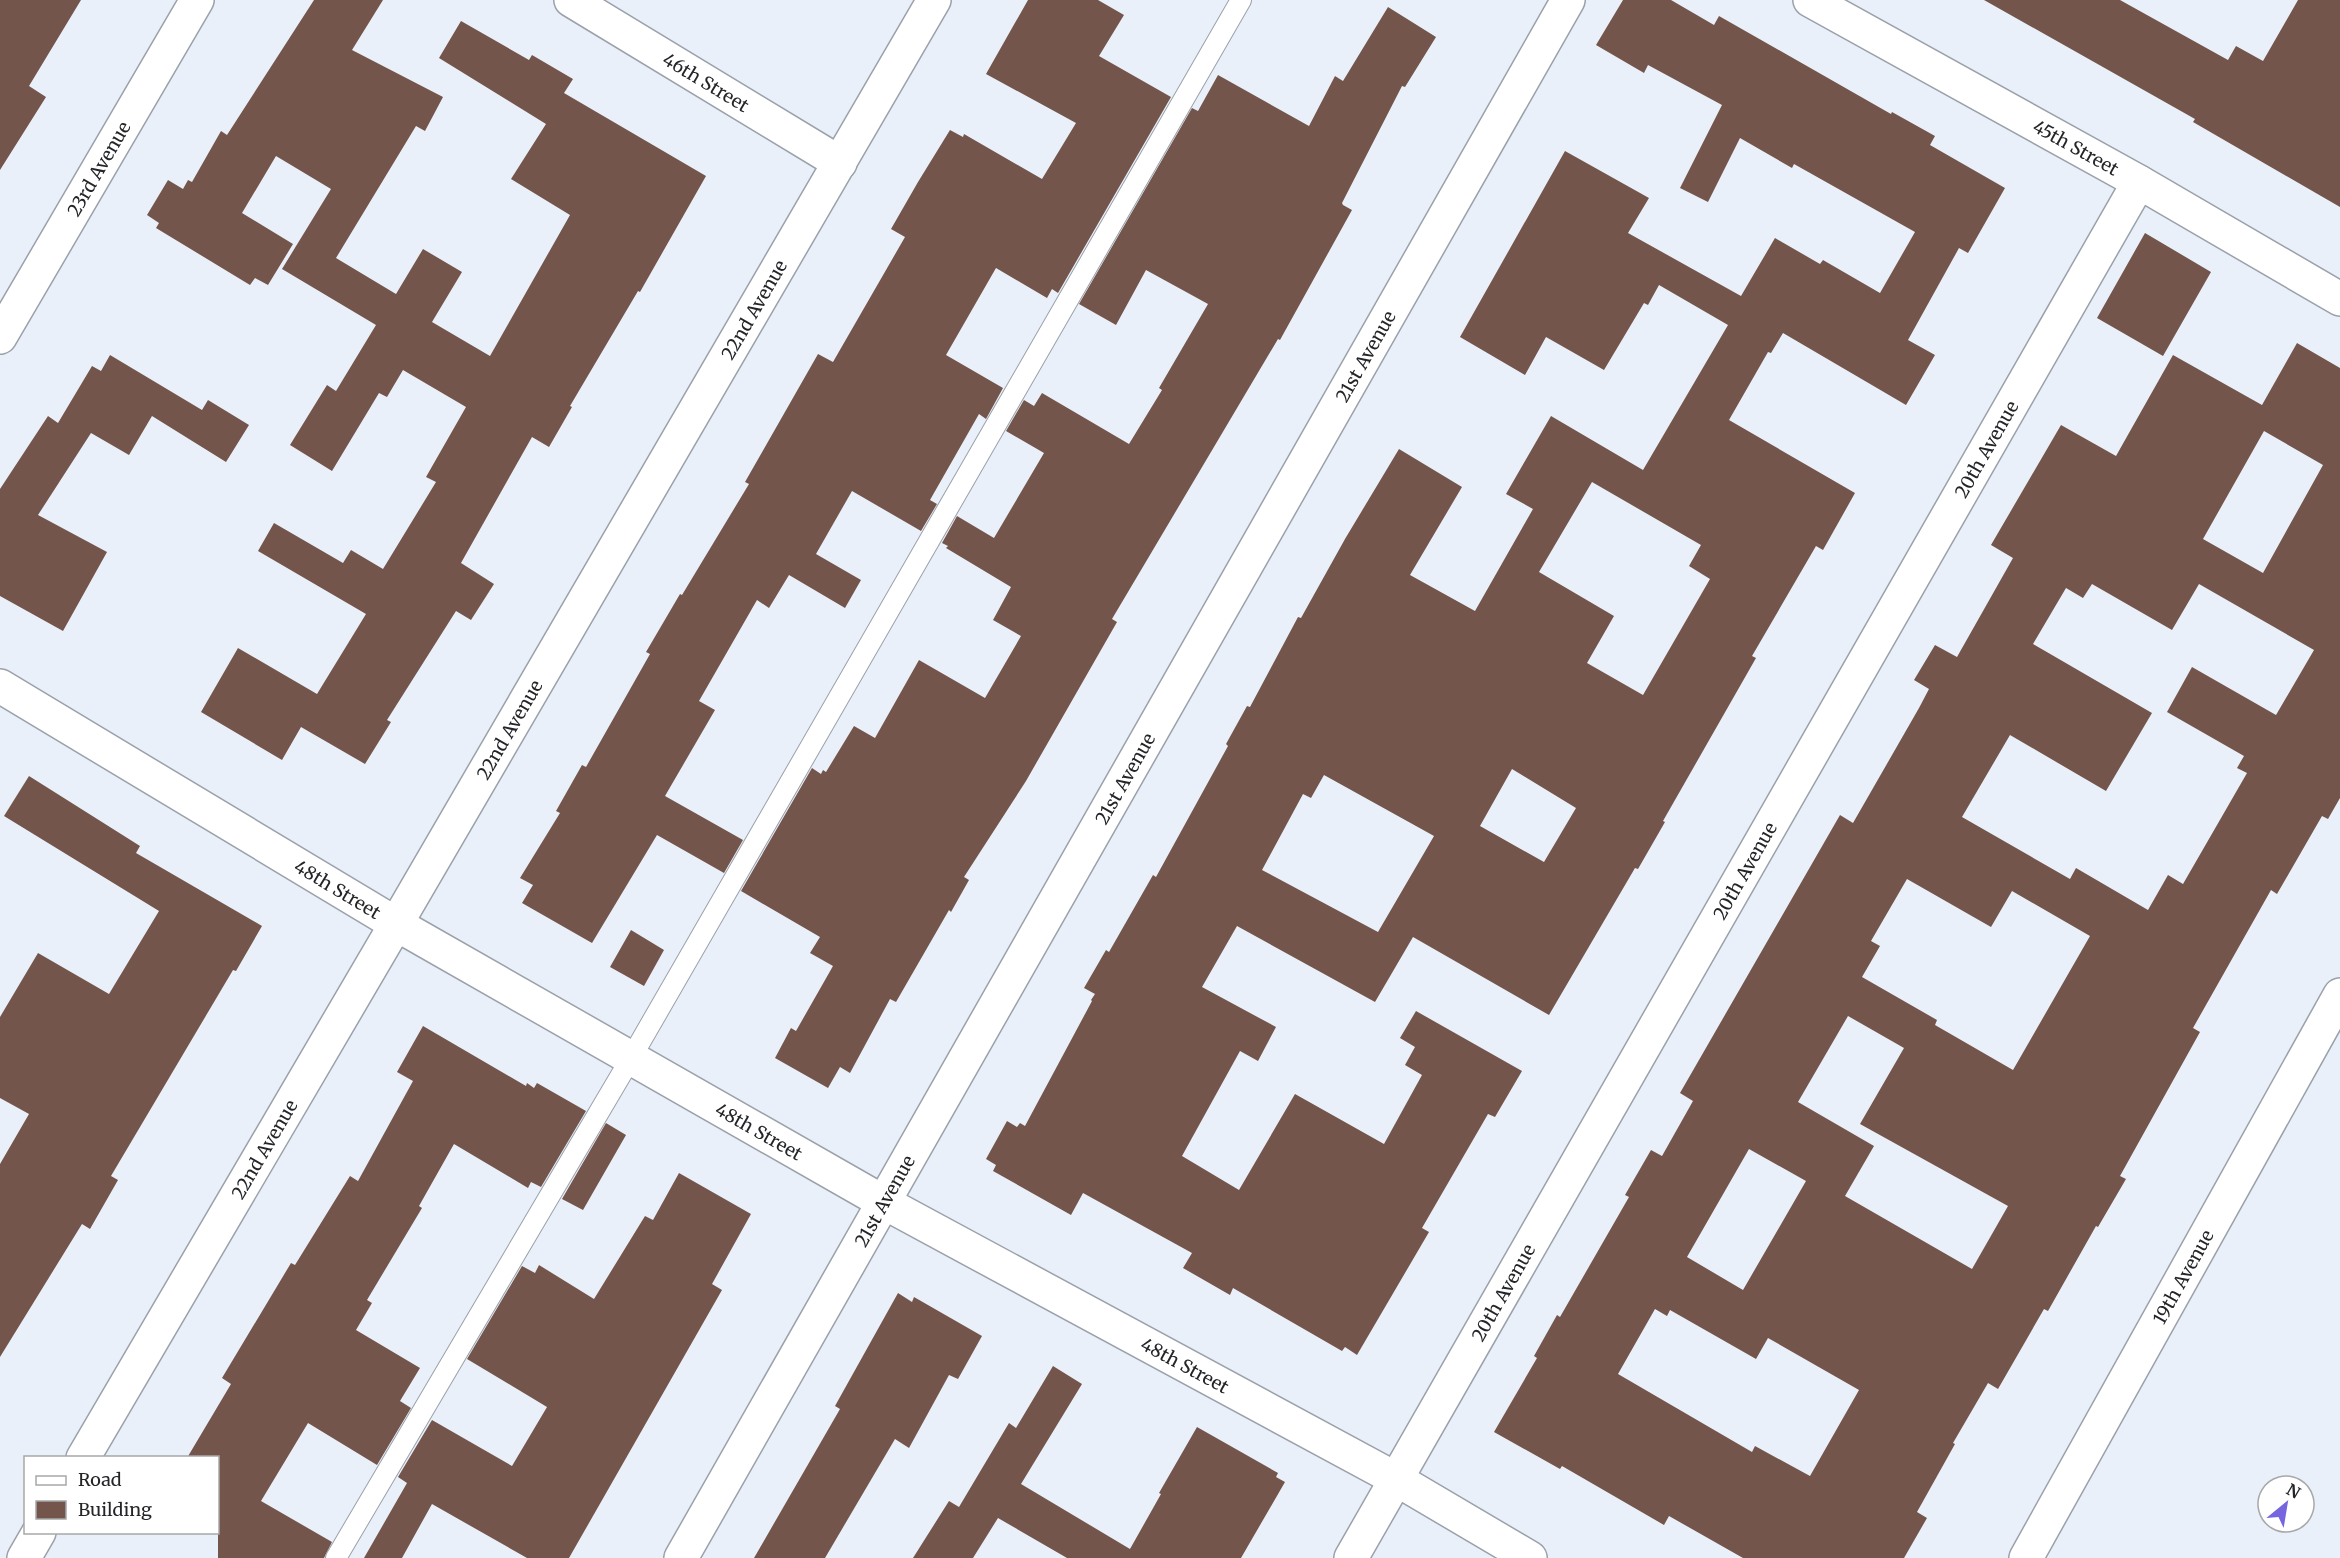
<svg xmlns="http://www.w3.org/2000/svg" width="2340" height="1558" font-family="Merriweather,serif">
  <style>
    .building { fill: #74554b; fill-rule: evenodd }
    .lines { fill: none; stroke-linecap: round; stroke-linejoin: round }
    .service-casing { stroke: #9ba1aa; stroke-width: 22 }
    .minor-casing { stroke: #9ba1aa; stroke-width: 36 }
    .tertiary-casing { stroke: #9ba1aa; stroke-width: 36 }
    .service { stroke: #fff; stroke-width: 20 }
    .minor { stroke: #fff; stroke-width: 33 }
    .tertiary { stroke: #fff; stroke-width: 33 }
    .labels { text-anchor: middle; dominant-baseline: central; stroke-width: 6; stroke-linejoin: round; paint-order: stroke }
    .street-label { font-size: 18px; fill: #232528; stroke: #fff }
  </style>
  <rect width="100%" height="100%" fill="#eaf0fa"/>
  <path class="building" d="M0 0H81L29 86 46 97 0 170Z
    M314 0H383L352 50 443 97 425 131 416 126 336 258 396 294 423 249 462 272 432 322 490 356 570 215 511 179 546 124 439 58 461 21 529 60 532 55 573 79 564 93 706 176 640 292 638 291 570 406 572 407 549 447 532 437 461 563 494 584 471 620 456 611 387 720 391 722 365 764 301 727 282 760 201 712 238 648 317 694 366 614 258 551 274 523 343 563 351 550 383 569 436 482 426 477 466 407 403 370 387 397 379 393 332 471 290 445 327 385 336 391 376 325 282 269 331 189 276 156 242 213 293 244 268 285 255 278 250 285 156 228 159 223 147 215 168 180 183 189 188 180 192 182 221 131 227 135Z
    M1028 0H1098L1124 15 1099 56 1171 97 1058 293 1052 289 1047 298 996 268 946 355 1003 388 986 419 979 414 930 500 937 504 921 531 852 491 816 554 861 580 845 608 789 575 769 608 757 600 699 701 715 710 665 796 743 840 724 873 657 835 592 943 522 903 533 885 520 878 560 813 556 811 582 765 586 767 650 654 646 652 680 594 682 595 749 484 745 482 818 354 833 362 905 237 891 229 918 182 950 130 963 137 964 134 1042 179 1076 123 986 74Z
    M1623 0H1671L1714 25 1719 16 1891 114 1892 112 1935 136 1930 145 2005 188 1968 253 1959 248 1908 340 1935 355 1906 405 1783 333 1771 353 1768 352 1729 420 1855 493 1823 550 1816 546 1752 656 1756 658 1663 821 1665 822 1638 869 1635 868 1549 1015 1413 937 1375 1002 1237 926 1202 987 1276 1027 1258 1061 1240 1051 1182 1156 1239 1190 1295 1094 1384 1144 1422 1075 1405 1065 1415 1047 1400 1038 1416 1011 1522 1071 1495 1117 1488 1114 1422 1228 1429 1232 1357 1355 1345 1347 1342 1351 1233 1288 1230 1295 1183 1268 1192 1253 1083 1193 1071 1215 993 1171 996 1165 986 1159 1007 1121 1017 1127 1020 1123 1025 1126 1092 1001 1091 1000 1095 994 1084 988 1106 950 1109 952 1153 875 1156 877 1228 746 1226 744 1247 706 1250 707 1298 617 1301 618 1345 539 1399 449 1462 487 1410 575 1475 611 1533 509 1506 494 1551 416 1643 470 1728 325 1659 285 1648 305 1644 303 1604 370 1546 337 1525 375 1460 337 1565 151 1649 198 1628 233 1741 296 1775 238 1820 264 1823 260 1880 293 1915 232 1794 164 1792 168 1740 138 1708 202 1680 188 1722 105 1648 65 1644 73 1596 45ZM1592 482 1701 545 1689 566 1710 579 1643 695 1587 663 1614 616 1539 572ZM1512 769 1576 808 1544 862 1480 826ZM1324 775 1434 836 1378 932 1262 870 1303 794 1311 798Z
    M1984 0H2120L2228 60 2236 46 2263 61 2298 0H2340V207L2193 122 2195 119Z
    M1388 7 1436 37 1405 87 1402 86 1342 203 1343 205 1352 210 1280 340 1278 339 1112 619 1117 622 1026 781 964 877 969 880 951 912 949 910 896 1002 890 999 850 1073 840 1067 828 1088 775 1058 791 1028 796 1031 833 966 810 953 820 937 741 891 812 768 821 774 823 770 826 772 854 726 875 738 919 660 985 698 1021 636 993 620 1011 587 946 548 948 546 942 543 957 516 994 538 1044 453 1006 431 1024 400 1034 406 1042 393 1129 444 1162 390 1159 388 1208 304 1146 270 1116 325 1079 304 1192 108 1198 111 1218 75 1309 126 1335 76 1343 81Z
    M2145 233 2211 272 2163 356 2097 318Z
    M2297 343 2340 368V798L2328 819 2322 816 2277 894 2271 890 2193 1028 2200 1032 2120 1176 2126 1179 2098 1227 2096 1226 2048 1311 2044 1309 1998 1389 1988 1383 1953 1443 1955 1444 1917 1512 1927 1518 1904 1558H1743L1669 1516 1664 1525 1562 1466 1560 1469 1494 1432 1537 1358 1534 1356 1557 1315 1560 1317 1629 1197 1625 1195 1651 1150 1662 1156 1693 1101 1680 1093 1840 815 1853 823 1919 708 1929 689 1914 680 1935 645 1957 657 2013 558 1991 545 2061 425 2116 456 2173 355 2262 405ZM2264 431 2323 465 2263 573 2203 539ZM2092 584 2172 630 2199 584 2314 650 2276 715 2192 667 2167 712 2244 756 2237 768 2247 773 2183 884 2168 875 2148 910 2076 868 2070 879 1962 817 2010 735 2106 791 2152 713 2033 644 2066 588 2083 598ZM1907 879 1991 927 2012 891 2090 936 2013 1070 1935 1025 1937 1020 1862 977 1880 946 1871 941ZM1848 1016 1904 1048 1860 1124 2008 1206 1972 1269 1845 1196 1874 1146 1798 1102ZM1749 1149 1806 1181 1743 1290 1687 1257ZM1655 1309 1667 1316 1670 1310 1756 1359 1768 1338 1859 1390 1810 1476 1755 1446 1752 1452 1618 1374Z
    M110 355 202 410 208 400 249 425 226 462 152 416 129 455 91 433 38 515 107 552 63 631 0 596V489L48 416 58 423 92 366 101 371Z
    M29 776 140 846 136 853 262 926 236 971 233 970 111 1176 118 1180 90 1229 82 1224 0 1357V1164L29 1114 0 1098V1017L38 953 109 994 159 911 4 816Z
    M631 930 664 950 644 986 610 967Z
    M423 1026 526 1086 527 1083 534 1088 537 1083 586 1111 541 1187 531 1182 528 1188 454 1144 419 1206 422 1208 367 1300 372 1303 356 1330 420 1368 400 1401 411 1408 377 1465 308 1423 261 1501 332 1542 324 1558H218V1458H187L231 1384 222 1378 291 1263 295 1265 350 1176 358 1181 413 1081 397 1072Z
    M606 1123 626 1135 583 1210 562 1199Z
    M679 1173 751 1214 712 1284 722 1290 569 1558H527L432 1504 402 1558H364L407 1483 398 1477 432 1420 512 1466 547 1407 467 1359 522 1266 535 1273 539 1265 594 1299 645 1216 653 1220Z
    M898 1293 912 1302 914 1297 982 1336 958 1379 949 1375 909 1448 895 1439 825 1558H754L840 1409 835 1406Z
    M1053 1366 1082 1384 1021 1484 1130 1549 1161 1494 1159 1493 1197 1427 1278 1473 1276 1477 1285 1482 1241 1558H1067L998 1518 973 1558H913L949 1501 959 1507 1009 1423 1016 1428Z"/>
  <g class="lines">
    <defs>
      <path id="service" d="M336 1558 631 1058 1241 0"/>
      <g id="minor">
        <path id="s1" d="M571 0 840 163"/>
        <path id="s2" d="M1810 0 2139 182 2340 299"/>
        <path id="s3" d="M0 337 197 0"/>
        <path id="s4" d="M0 686 396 924 885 1203 1396 1479 1530 1558"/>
        <path id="s5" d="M681 1558 1568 0"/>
        <path id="s6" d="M1351 1558 2139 182"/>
        <path id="s7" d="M2026 1558 2340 995"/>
      </g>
      <g id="tertiary">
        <path id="s8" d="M83 1458 396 924 934 0"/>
        <path d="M24 1558 39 1532"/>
      </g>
    </defs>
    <use href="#service" class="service-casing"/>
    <use href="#minor" class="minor-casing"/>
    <use href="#tertiary" class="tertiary-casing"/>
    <use href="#service" class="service"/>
    <use href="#minor" class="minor"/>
    <use href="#tertiary" class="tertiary"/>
  </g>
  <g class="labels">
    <g class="street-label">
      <text stroke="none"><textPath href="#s1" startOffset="158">46th Street</textPath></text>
      <text stroke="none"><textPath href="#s2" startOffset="304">45th Street</textPath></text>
      <text stroke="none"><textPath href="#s3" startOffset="195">23rd Avenue</textPath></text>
      <text stroke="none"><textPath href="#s8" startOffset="1330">22nd Avenue</textPath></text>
      <text stroke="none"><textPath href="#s5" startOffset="1383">21st Avenue</textPath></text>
      <text stroke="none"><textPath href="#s6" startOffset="1278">20th Avenue</textPath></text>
      <text stroke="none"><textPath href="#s8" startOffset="844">22nd Avenue</textPath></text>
      <text stroke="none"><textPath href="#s5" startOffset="897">21st Avenue</textPath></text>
      <text stroke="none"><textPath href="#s6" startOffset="792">20th Avenue</textPath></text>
      <text stroke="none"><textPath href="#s4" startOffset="394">48th Street</textPath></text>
      <text stroke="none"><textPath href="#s4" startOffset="880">48th Street</textPath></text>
      <text stroke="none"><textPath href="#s8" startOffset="358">22nd Avenue</textPath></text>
      <text stroke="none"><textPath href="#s5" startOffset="411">21st Avenue</textPath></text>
      <text stroke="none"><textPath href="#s7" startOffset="322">19th Avenue</textPath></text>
      <text stroke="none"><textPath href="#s6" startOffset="306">20th Avenue</textPath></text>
      <text stroke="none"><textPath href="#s4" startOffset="1366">48th Street</textPath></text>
    </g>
  </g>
  <rect x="24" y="1456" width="195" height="78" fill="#ffffff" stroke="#a7a8a9" stroke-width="1.5"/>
  <rect x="36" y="1476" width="30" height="9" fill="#ffffff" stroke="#a7a8a9" stroke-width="1.5"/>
  <text x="78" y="1486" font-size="18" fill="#232528">Road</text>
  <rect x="36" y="1501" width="30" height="18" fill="#74554b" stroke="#a7a8a9" stroke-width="1.5"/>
  <text x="78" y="1516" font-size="18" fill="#232528">Building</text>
  <g transform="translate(2286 1504) rotate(30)"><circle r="28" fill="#ffffff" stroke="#a7a8a9" stroke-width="1.5"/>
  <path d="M0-4.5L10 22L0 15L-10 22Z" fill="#7665df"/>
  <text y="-9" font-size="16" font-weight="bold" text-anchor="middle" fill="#232528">N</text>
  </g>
</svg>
